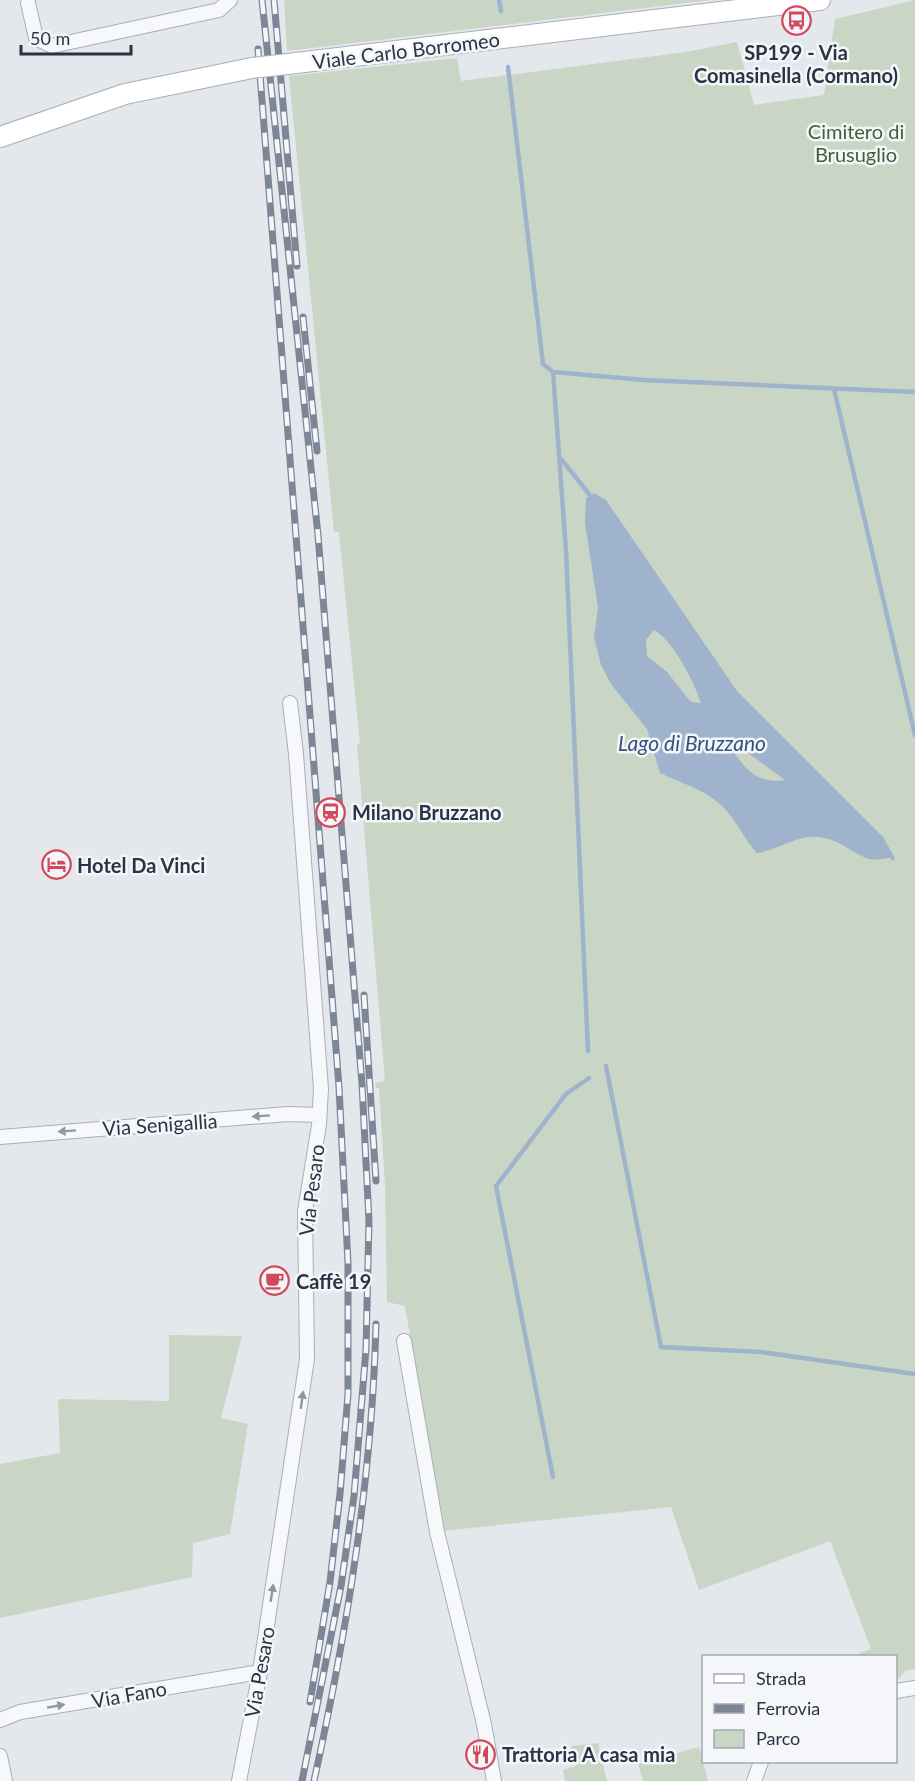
<svg xmlns="http://www.w3.org/2000/svg" width="915" height="1781" font-family="Lato,sans-serif">
  <style>
    .green { fill: #c9d6c5 }
    .water { fill: #9fb4cc; fill-rule: evenodd }
    .lines { fill: none; stroke-linecap: round; stroke-linejoin: round }
    .stream { stroke: #9fb4cc; stroke-width: 4.5 }
    .street-casing { stroke: #a9aeb7; stroke-width: 16 }
    .secondary-casing { stroke: #a9aeb7; stroke-width: 22 }
    .street { stroke: #f7f8fa; stroke-width: 14 }
    .secondary { stroke: #fff; stroke-width: 20 }
    .rail-casing { stroke: #7d8696; stroke-width: 7 }
    .rail { stroke: #f4f6f9; stroke-width: 4.5; stroke-dasharray: 14; stroke-linecap: butt }
    .secondary-bridge-casing { stroke: #a9aeb7; stroke-width: 22; stroke-linecap: butt }
    .secondary-bridge { stroke: #fff; stroke-width: 20 }
    .oneway { fill: #9196a0 }
    .labels { text-anchor: middle; dominant-baseline: central; stroke-width: 5; stroke-linejoin: round; paint-order: stroke }
    .street-label { font-size: 20px; fill: #2b3445; stroke: #f4f6f9 }
    .poi-label { font-size: 20px; font-weight: bold; fill: #2b3445; stroke: #f4f6f9; text-anchor: start }
    .park-label { font-size: 20px; fill: #3f6138; stroke: #f4f6f9 }
    .water-label { font-size: 21px; font-style: italic; fill: #34527a; stroke: #f4f6f9 }
  </style>
  <rect width="100%" height="100%" fill="#e4e7ec"/>
  <path class="green" d="M284 0H711L287 51Z
    M915 0V1669L905 1671 900 1678 896 1679V1656H861L860 1653 871 1649 830 1541 699 1590 671 1507 442 1531 405 1306 387 1302 385 1186 379 1088H376L375 1083 385 1081 357 744 360 743 339 532H334L289 76 457 58 461 81 686 52 737 42 754 105 824 95 835 19Z
    M169 1335 242 1336 221 1418 248 1424 230 1534 193 1543 192 1577 0 1618V1464L60 1453 58 1399 169 1401Z
    M598 1743 607 1781H565L563 1770 576 1766 571 1746Z
    M699 1747 708 1781H643L638 1764Z"/>
  <path class="water" d="M594 493 606 500 737 691 883 837 895 858 893 861 890 858C883 859 873 861 866 858 851 852 841 841 824 838 799 832 781 850 757 853 744 839 737 821 723 807 706 790 681 783 660 773L647 729 611 684 601 665 594 638 598 608 585 523 586 498ZM654 630C673 640 694 682 701 703L691 702 667 672 647 656 646 640ZM740 747 785 780C757 784 745 769 731 748Z"/>
  <g class="lines">
    <path class="stream" d="M499 0 501 11
      M508 67 543 364 553 372 644 380 915 392
      M553 372 566 551 588 1051
      M834 389 915 735
      M561 459 589 494
      M606 1066 661 1347 761 1352 915 1374
      M553 1477 496 1186 566 1094 589 1078"/>
    <defs>
      <path id="street" d="M28 3 36 38 52 46 219 10 230 0
        M0 1137 288 1114 319 1115
        M404 1341 437 1532 484 1724 494 1781
        M896 1691 915 1688
        M0 1720 20 1712 260 1672
        M0 1756 5 1781
        M239 1781 260 1672 307 1359 305 1211 319 1125 321 1089 296 754 290 703
        M754 1781 761 1762"/>
      <path id="secondary" d="M288 64 820 0
        M0 137 125 94 252 68"/>
    </defs>
    <use href="#street" class="street-casing"/>
    <use href="#secondary" class="secondary-casing"/>
    <use href="#street" class="street"/>
    <use href="#secondary" class="secondary"/>
    <defs>
      <path id="rail" d="M262 0 318 535 362 1084 369 1221 366 1349 354 1496 341 1586 302 1781
        M274 0 297 266
        M258 49 339 1087 348 1263V1394L340 1494 330 1582 310 1702
        M303 317 317 451
        M364 995 376 1181
        M314 1781C347 1631 372 1479 376 1324"/>
    </defs>
    <use href="#rail" class="rail-casing"/>
    <use href="#rail" class="rail"/>
    <defs>
      <path id="secondary-bridge" d="M252 68 288 64"/>
    </defs>
    <use href="#secondary-bridge" class="secondary-bridge-casing"/>
    <use href="#secondary-bridge" class="secondary-bridge"/>
  </g>
  <defs><path id="oneway-solid" d="M-6-.8H1V-3.2L6.5 0L1 3.2V.8H-6Z" transform="scale(1.5)"/></defs>
  <g class="oneway">
    <use href="#oneway-solid" transform="translate(261 1116) rotate(176)"/>
    <use href="#oneway-solid" transform="translate(67 1131) rotate(176)"/>
    <use href="#oneway-solid" transform="translate(302 1400) rotate(-82)"/>
    <use href="#oneway-solid" transform="translate(272 1593) rotate(-81)"/>
    <use href="#oneway-solid" transform="translate(56 1706) rotate(-10)"/>
  </g>
  <defs>
    <symbol id="bus-ring" viewBox="-11 -11 22 22"><circle r="9.5" fill="#f4f6f9" stroke="#d1495b" stroke-width="1.5"/><path d="M-5-6H5V4H4V6H2V4H-2V6H-4V4H-5ZM-3.5-4V0h7V-4ZM-3.5 1.2v1.5H-2V1.2ZM2 1.2v1.5H3.5V1.2Z" fill="#d1495b"/></symbol>
    <symbol id="station-ring" viewBox="-11 -11 22 22"><circle r="9.5" fill="#f4f6f9" stroke="#d1495b" stroke-width="1.5"/><path d="M-3-6H3Q5-6 5-4V2Q5 4 3 4L4.5 6H3L1.5 4h-3L-3 6H-4.5L-3 4Q-5 4-5 2V-4Q-5-6-3-6ZM-3.5-4v3h7v-3ZM-3.5 1v1.5H-2V1ZM2 1v1.5H3.5V1Z" fill="#d1495b"/></symbol>
    <symbol id="hotel-ring" viewBox="-11 -11 22 22"><circle r="9.5" fill="#f4f6f9" stroke="#d1495b" stroke-width="1.5"/><path d="M-6-4.5h1.5V1H6V5H4.5V3h-9V5H-6ZM-4 0a1.8 1.8 0 1 1 3.6 0ZM.5 0V-2.5h3Q6-2.5 6 0Z" fill="#d1495b"/></symbol>
    <symbol id="cafe-ring" viewBox="-11 -11 22 22"><circle r="9.5" fill="#f4f6f9" stroke="#d1495b" stroke-width="1.5"/><path d="M-5.5-4.5H6V0H3Q3 3.5 0 3.5H-2.5Q-5.5 3.5-5.5 0ZM3-3.2v2h1.7v-2ZM-6 4.5H4V6H-6Z" fill="#d1495b"/></symbol>
    <symbol id="restaurant-ring" viewBox="-11 -11 22 22"><circle r="9.5" fill="#f4f6f9" stroke="#d1495b" stroke-width="1.5"/><path d="M-5-6h1v4h1v-4h1v4h1v-4h1v5L-1.5 .5V6h-2V.5L-5-1ZM5-6V6H3V1.5H1.5Q1.5-4 5-6Z" fill="#d1495b"/></symbol>
  </defs>
  <g fill-rule="evenodd">
    <use href="#bus-ring" x="780" y="4" width="33" height="33"/>
    <use href="#station-ring" x="314" y="796" width="33" height="33"/>
    <use href="#hotel-ring" x="40" y="848" width="33" height="33"/>
    <use href="#cafe-ring" x="258" y="1264" width="33" height="33"/>
    <use href="#restaurant-ring" x="464" y="1738" width="33" height="33"/>
  </g>
  <g class="labels">
    <g class="street-label">
      <text transform="translate(406 50) rotate(-7)">Viale Carlo Borromeo</text>
      <text transform="translate(160 1124) rotate(-4)">Via Senigallia</text>
      <text transform="translate(311 1190) rotate(-83)">Via Pesaro</text>
      <text transform="translate(259 1672) rotate(-80)">Via Pesaro</text>
      <text transform="translate(129 1694) rotate(-10)">Via Fano</text>
    </g>
    <g class="poi-label">
      <text x="796" y="52" text-anchor="middle">SP199 - Via<tspan x="796" dy="23">Comasinella (Cormano)</tspan></text>
      <text x="352" y="812">Milano Bruzzano</text>
      <text x="77" y="865">Hotel Da Vinci</text>
      <text x="296" y="1281">Caffè 19</text>
      <text x="502" y="1754">Trattoria A casa mia</text>
    </g>
    <g class="park-label">
      <text x="856" y="131">Cimitero di<tspan x="856" dy="23">Brusuglio</tspan></text>
    </g>
    <g class="water-label">
      <text x="692" y="742">Lago di Bruzzano</text>
    </g>
  </g>
  <rect x="702" y="1655" width="195" height="108" fill="#f4f6f9" stroke="#a4a8b1" stroke-width="1.5"/>
  <rect x="714" y="1674" width="30" height="9" fill="#ffffff" stroke="#a4a8b1" stroke-width="1.5"/>
  <text x="756" y="1685" font-size="18" fill="#2b3445">Strada</text>
  <rect x="714" y="1704" width="30" height="9" fill="#7d8696" stroke="#a4a8b1" stroke-width="1.5"/>
  <text x="756" y="1715" font-size="18" fill="#2b3445">Ferrovia</text>
  <rect x="714" y="1730" width="30" height="18" fill="#c9d6c5" stroke="#a4a8b1" stroke-width="1.5"/>
  <text x="756" y="1745" font-size="18" fill="#2b3445">Parco</text>
  <path d="M21 45v9h110v-9" fill="none" stroke="#2b3445" stroke-width="3"/>
  <text x="30" y="45" font-size="18" fill="#2b3445" stroke="#f4f6f9" stroke-width="4.5" paint-order="stroke">50 m</text>
</svg>
